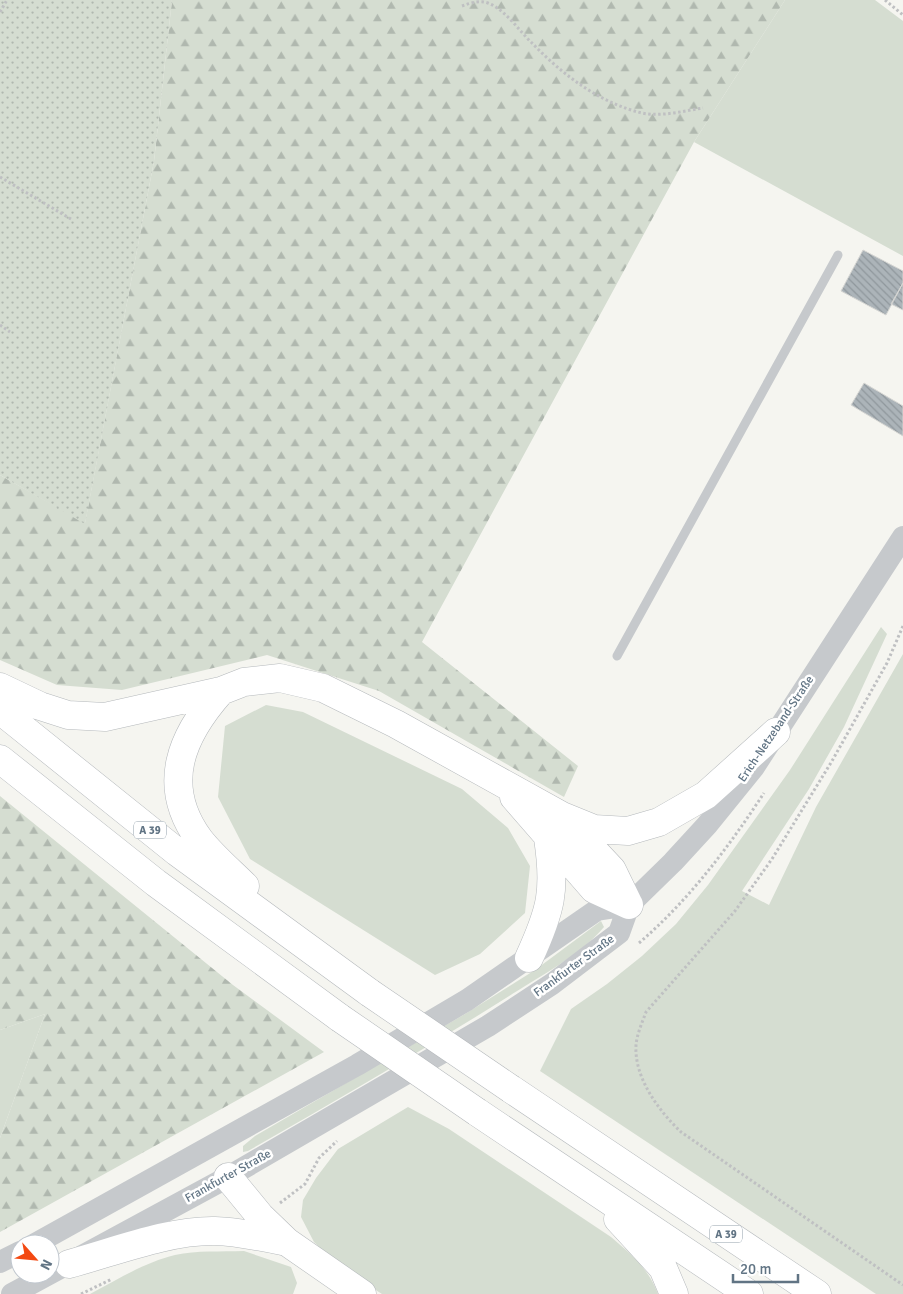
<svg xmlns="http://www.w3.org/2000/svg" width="903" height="1294" font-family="Signika,sans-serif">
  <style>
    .grass { fill: #d5ddd1 }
    .forest { fill: url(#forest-firs) }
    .garden { fill: url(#garden-dots) }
    .building { fill: url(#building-back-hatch); stroke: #d6d6d3 }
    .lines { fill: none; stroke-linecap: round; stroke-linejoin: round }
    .motorway-casing { stroke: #b5b9bc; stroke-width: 29 }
    .path { stroke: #bfc0c2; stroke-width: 3; stroke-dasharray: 2.5 2.5; stroke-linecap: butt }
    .service { stroke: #c6c9cc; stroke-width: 9 }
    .tertiary { stroke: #c6c9cc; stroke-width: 22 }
    .motorway { stroke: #fff; stroke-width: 28 }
    .motorway-bridge-casing { stroke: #b5b9bc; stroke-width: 29; stroke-linecap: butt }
    .motorway-bridge { stroke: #fff; stroke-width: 28 }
    .labels { text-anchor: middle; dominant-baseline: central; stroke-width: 5; stroke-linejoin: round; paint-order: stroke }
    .shield { fill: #fff; stroke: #909ea9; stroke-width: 1 }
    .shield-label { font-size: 11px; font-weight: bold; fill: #617484 }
    .street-label { font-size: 12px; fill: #617484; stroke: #fff }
  </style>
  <defs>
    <pattern id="forest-firs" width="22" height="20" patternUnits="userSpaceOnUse" patternTransform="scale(1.25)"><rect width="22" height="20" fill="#d5ddd1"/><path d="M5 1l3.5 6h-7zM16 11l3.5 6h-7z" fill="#b0b8af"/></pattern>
    <pattern id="garden-dots" width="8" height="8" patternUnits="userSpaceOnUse" patternTransform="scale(1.25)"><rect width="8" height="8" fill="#d5ddd1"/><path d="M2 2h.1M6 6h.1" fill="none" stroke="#b0b8af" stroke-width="1.8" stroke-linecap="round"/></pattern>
    <pattern id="building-back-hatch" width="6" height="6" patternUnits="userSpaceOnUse" patternTransform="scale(1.25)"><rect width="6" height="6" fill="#acb4b9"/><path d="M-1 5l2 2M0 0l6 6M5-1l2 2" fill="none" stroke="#8f979c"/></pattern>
  </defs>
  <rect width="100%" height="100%" fill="#f5f5f0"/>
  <path class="grass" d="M785 0H875L903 21V256L694 142Z
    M881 627 887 634 844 727 809 789 742 891 769 905 816 807 903 654V1294H876L540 1071 571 1009 607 984 642 956 676 924 708 885 790 770Z
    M266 705 303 712 462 789 508 828 530 866 525 913 480 954 435 975 250 859 218 797 225 726Z
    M601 921 604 927C581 955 537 978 506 998 422 1051 335 1101 248 1151L243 1152V1146L255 1136 465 1014 535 970Z
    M45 1014 0 1138V1030Z
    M408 1107 449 1129 611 1237C631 1254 649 1269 658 1294H382L341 1268 314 1242 301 1217 303 1200 316 1178 338 1149Z
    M244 1251 291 1267 297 1283 293 1294H90C117 1280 145 1262 175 1255 197 1250 221 1252 244 1251Z"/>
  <path class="forest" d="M172 0H785L694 142 422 642 578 766 564 797 379 691 267 655 122 690 57 685 0 660V475L85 523 154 161Z
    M0 796 233 985 324 1052 0 1232V1138L45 1014 0 1030Z"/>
  <path class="garden" d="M0 0H172L154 161 85 524 0 475Z"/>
  <path class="building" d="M863 250 903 271V283L886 315 841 291Z
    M903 283V310L891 304Z
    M864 383 903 406V436L851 405Z"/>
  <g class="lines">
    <defs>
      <path id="motorway" d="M0 687 40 706 68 715 105 717 221 691 244 682 280 678 323 688 396 724 562 816 594 829 628 831 659 822 706 795 776 732
        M221 691C181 736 160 785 199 839 212 856 230 871 245 886
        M0 710 177 852 370 993
        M0 759 156 883 340 1018
        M514 797 594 889 629 905
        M566 821 612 870 629 905
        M529 958C551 910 556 891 548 838
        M511 1089 817 1294
        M477 1112 749 1294
        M228 1177 260 1216 287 1242 362 1294
        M618 1219 663 1268 674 1294
        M69 1264C114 1252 169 1230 215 1231 240 1232 263 1237 287 1242"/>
    </defs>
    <use href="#motorway" class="motorway-casing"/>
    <path class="path" d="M885 0 903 15
      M462 6C470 3 479 0 488 3 506 10 519 31 533 44 562 74 597 101 638 112 658 118 683 111 703 108
      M0 12 7 0
      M0 177 71 219
      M0 325 10 332
      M903 626 887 663 832 761 772 859 735 911 646 1012C642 1023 637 1034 636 1045 634 1078 659 1111 681 1132L903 1285
      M639 943C689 900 728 848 764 793
      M280 1203 305 1184 319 1158 337 1141
      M81 1294 112 1279"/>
    <path class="service" d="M617 656 838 255"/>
    <path class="tertiary" d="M35 1244 357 1065 467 1000 597 910 629 905
      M0 1262 20 1252
      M12 1294 228 1177 488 1026 552 984 619 933 629 905 673 862 707 825 754 767 903 537"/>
    <use href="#motorway" class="motorway"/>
    <defs>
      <path id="motorway-bridge" d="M370 993 511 1089
        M340 1018 477 1112"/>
    </defs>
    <use href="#motorway-bridge" class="motorway-bridge-casing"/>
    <use href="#motorway-bridge" class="motorway-bridge"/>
  </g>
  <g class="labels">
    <g class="shield">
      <rect x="134" y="821.5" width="32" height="17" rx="4"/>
      <rect x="710" y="1225.5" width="32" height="17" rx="4"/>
    </g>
    <g class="shield-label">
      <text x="150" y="830">A 39</text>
      <text x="726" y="1234">A 39</text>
    </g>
    <g class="street-label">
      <text transform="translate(776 729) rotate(-56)">Erich-Netzeband-Straße</text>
      <text transform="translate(574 966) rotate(-36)">Frankfurter Straße</text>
      <text transform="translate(228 1176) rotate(-29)">Frankfurter Straße</text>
    </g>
  </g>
  <g transform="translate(35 1259) rotate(117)"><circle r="24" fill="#ffffff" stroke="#c0c7ce"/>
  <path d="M0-4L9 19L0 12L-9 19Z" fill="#f34912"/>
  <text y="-8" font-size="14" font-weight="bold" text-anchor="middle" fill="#617484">N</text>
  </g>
  <path d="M733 1274v8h65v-8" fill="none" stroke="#617484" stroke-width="2.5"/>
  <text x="740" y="1274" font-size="15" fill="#617484" stroke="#ffffff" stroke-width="4" paint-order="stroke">20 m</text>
</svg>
